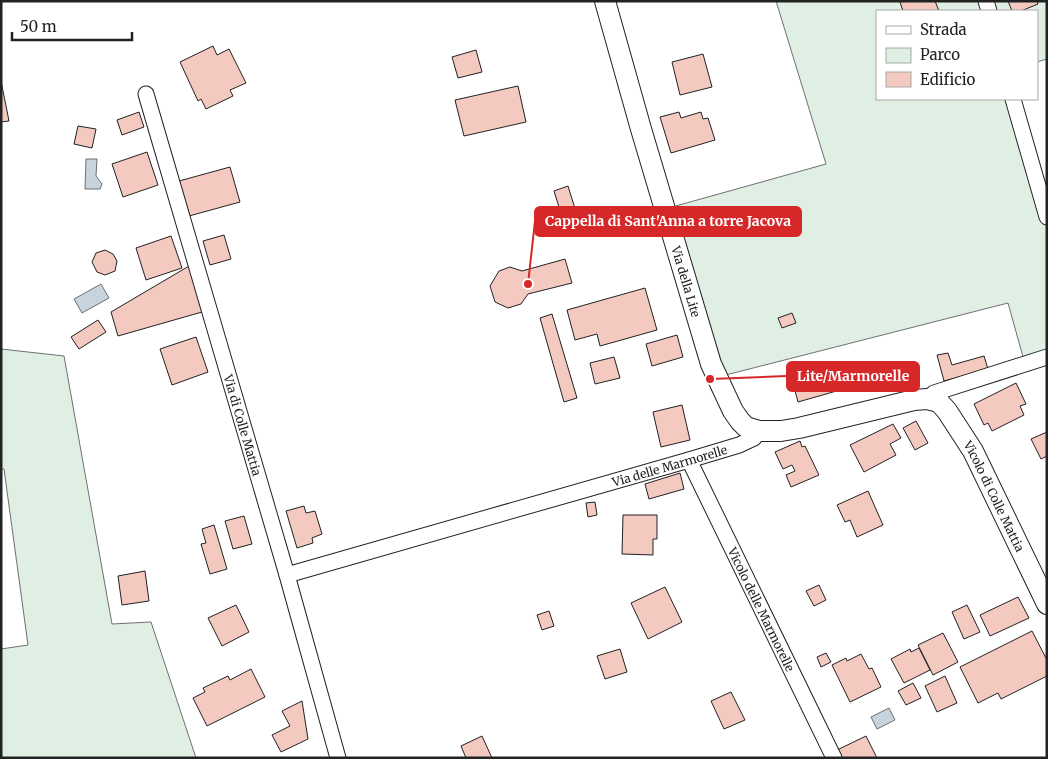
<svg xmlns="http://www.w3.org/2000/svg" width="1048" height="759" font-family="Merriweather,serif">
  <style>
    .green { fill: #e0efe3; stroke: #6f6f6f }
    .water { fill: #c7d3dd; stroke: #6f6f6f }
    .building { fill: #f3c9c0; stroke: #222 }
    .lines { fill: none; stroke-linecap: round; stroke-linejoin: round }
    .street-casing { stroke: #222; stroke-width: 17 }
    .secondary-casing { stroke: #222; stroke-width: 22 }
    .street { stroke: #fff; stroke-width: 15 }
    .secondary { stroke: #fff; stroke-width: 20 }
    .labels { text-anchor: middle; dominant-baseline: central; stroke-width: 4; stroke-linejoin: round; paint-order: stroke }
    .street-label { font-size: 12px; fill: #222; stroke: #fff }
    .leader { fill: none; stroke: #d62828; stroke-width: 2 }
    .callout-dot { fill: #d62828; stroke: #fff; stroke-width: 2 }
    .callout { fill: #d62828; stroke: #d62828; stroke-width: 2 }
    .callout-label { font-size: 14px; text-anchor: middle; font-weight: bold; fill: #fff }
  </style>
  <rect width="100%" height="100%" fill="#fff"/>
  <path class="green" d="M776 1H1047V59L1037 62V11H877V99H1013L1047 217V357L1025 364 1008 303 710 379 665 209 826 164Z
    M1 349 64 356 112 624 151 622 196 758H1V649L28 645 4 469H1Z"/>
  <path class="water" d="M86 159H97L96 176 102 184 100 189H85Z
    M101 284 109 298 82 313 74 299Z
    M889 708 895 720 877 729 871 717Z"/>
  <path class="building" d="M903 1H935L939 11H903L900 2Z
    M1008 1H1037L1038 4 1021 11H1012Z
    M213 46 217 55 229 49 246 83 230 90 233 96 206 109 201 99 198 101 180 62Z
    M476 50 482 72 458 78 452 57Z
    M703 54 712 87 680 95 672 62Z
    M1 81 9 121 1 122Z
    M518 86 526 122 464 136 455 100Z
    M139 112 144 127 122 135 117 120Z
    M679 112 681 118 701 112 703 119 708 118 715 140 671 153 660 117Z
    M78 126 96 129 92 148 74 144Z
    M147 152 158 185 123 197 112 164Z
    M230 167 240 202 189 216 179 181Z
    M568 186 577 215 563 220 554 191Z
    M224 235 231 259 210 265 203 241Z
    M171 236 182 268 146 280 136 248Z
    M105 250 113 254 117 261 115 271 105 275 97 272 92 262 96 253Z
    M565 259 572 283 528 294 521 304 508 308 495 302 490 286 499 271 510 267 522 271Z
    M189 266 202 312 118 336 111 312Z
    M645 288 657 330 600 346 597 334 575 340 567 310Z
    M792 313 796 323 782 328 778 318Z
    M552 314 577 398 564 402 540 318Z
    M98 320 106 332 79 349 71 337Z
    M677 335 683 357 652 366 646 344Z
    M196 337 208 372 172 385 160 349Z
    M948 353 952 365 984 356 988 369 944 381 937 355Z
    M614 357 620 378 595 384 590 363Z
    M834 368 840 390 798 402 792 379Z
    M1016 383 1026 404 1020 406 1024 415 992 431 988 423 984 425 974 404Z
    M682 405 690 440 661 447 653 412Z
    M916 421 928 443 915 450 903 428Z
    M893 424 901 438 890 444 896 455 864 472 850 445Z
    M1047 432V456L1041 459 1031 439Z
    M800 441 802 447 805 446 819 475 791 487 786 475 795 471 792 465 783 469 775 452Z
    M680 473 684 489 649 499 645 484Z
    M868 491 883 525 857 537 850 520 845 522 837 505Z
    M595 502 597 515 588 517 586 503Z
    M304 506 306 513 315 511 322 534 312 538 313 543 297 548 286 511Z
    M623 515H657V539H653V555L622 554Z
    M244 516 252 544 233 549 225 521Z
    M214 525 227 569 210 574 201 544 206 543 202 529Z
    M145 571 149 601 122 605 118 576Z
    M819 585 826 600 814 606 806 591Z
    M665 587 682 622 648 639 631 603Z
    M1018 597 1029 618 990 636 980 615Z
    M236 605 249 632 222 646 208 618Z
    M967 605 980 632 964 639 952 612Z
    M549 611 554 626 542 630 537 615Z
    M1032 631 1047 660V676L1001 699 998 693 978 703 960 667Z
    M943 633 958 662 933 675 918 645Z
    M919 648 930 670 904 683 891 659 910 649 911 652Z
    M620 649 627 672 605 679 597 656Z
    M826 653 831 662 821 667 817 657Z
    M861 654 869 669 872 668 881 687 850 702 832 665 846 658 847 661Z
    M251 669 265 697 207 726 193 698 205 692 203 688 228 676 230 680Z
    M945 676 957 703 937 712 925 686Z
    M913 683 921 698 906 705 898 691Z
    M731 692 745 720 724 729 711 701Z
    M302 701 308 739 281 752 272 735 290 726 282 711Z
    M482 736 492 758H466L461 746Z
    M866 736 877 758H839L835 751Z"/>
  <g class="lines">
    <defs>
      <g id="street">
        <path d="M986 1 989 11"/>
        <path id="s1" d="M146 94 287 575 338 758"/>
        <path d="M1013 99 1047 217"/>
        <path d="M927 399 934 393 1047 357"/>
        <path id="s2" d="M689 460 834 758"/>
        <path id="s3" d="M287 575 689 460 739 445 754 438 759 431"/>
      </g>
      <g id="secondary">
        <path id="s4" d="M605 1 641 129 711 364 733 411 740 421 746 427 759 431H781L799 428 914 400 927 399 939 402 947 411 973 451 1047 604"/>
      </g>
    </defs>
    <use href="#street" class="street-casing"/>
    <use href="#secondary" class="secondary-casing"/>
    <use href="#street" class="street"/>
    <use href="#secondary" class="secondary"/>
  </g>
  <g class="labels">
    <g class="street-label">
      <text stroke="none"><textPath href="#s4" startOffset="292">Via della Lite</textPath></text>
      <text stroke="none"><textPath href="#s1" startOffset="345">Via di Colle Mattia</textPath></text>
      <text stroke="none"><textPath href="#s3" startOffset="398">Via delle Marmorelle</textPath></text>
      <text stroke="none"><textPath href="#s4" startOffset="758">Vicolo di Colle Mattia</textPath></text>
      <text stroke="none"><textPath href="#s2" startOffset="166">Vicolo delle Marmorelle</textPath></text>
    </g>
  </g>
  <path class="leader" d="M528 284L535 221M710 379L787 376"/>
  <g class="callout-dot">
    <circle cx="528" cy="284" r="5"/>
    <circle cx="710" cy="379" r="5"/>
  </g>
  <g class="callout">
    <rect x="535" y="207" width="266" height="29" rx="5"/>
    <rect x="787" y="362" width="132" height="29" rx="5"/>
  </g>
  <g class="callout-label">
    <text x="668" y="226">Cappella di Sant'Anna a torre Jacova</text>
    <text x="853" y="381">Lite/Marmorelle</text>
  </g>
  <rect width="1048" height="759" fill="none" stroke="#222222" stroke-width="5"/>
  <rect x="876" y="10" width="162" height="90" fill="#ffffff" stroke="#a7a7a7"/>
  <rect x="886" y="26" width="25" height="8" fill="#ffffff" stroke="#a7a7a7"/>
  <text x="920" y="35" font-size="15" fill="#222222">Strada</text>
  <rect x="886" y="48" width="25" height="15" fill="#e0efe3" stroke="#a7a7a7"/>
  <text x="920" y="60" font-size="15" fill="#222222">Parco</text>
  <rect x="886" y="72" width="25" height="15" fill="#f3c9c0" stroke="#a7a7a7"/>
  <text x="920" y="85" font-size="15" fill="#222222">Edificio</text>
  <path d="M12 32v8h120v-8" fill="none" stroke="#222222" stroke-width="2.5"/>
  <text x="20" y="32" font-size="15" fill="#222222" stroke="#ffffff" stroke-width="4" paint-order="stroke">50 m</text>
</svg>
